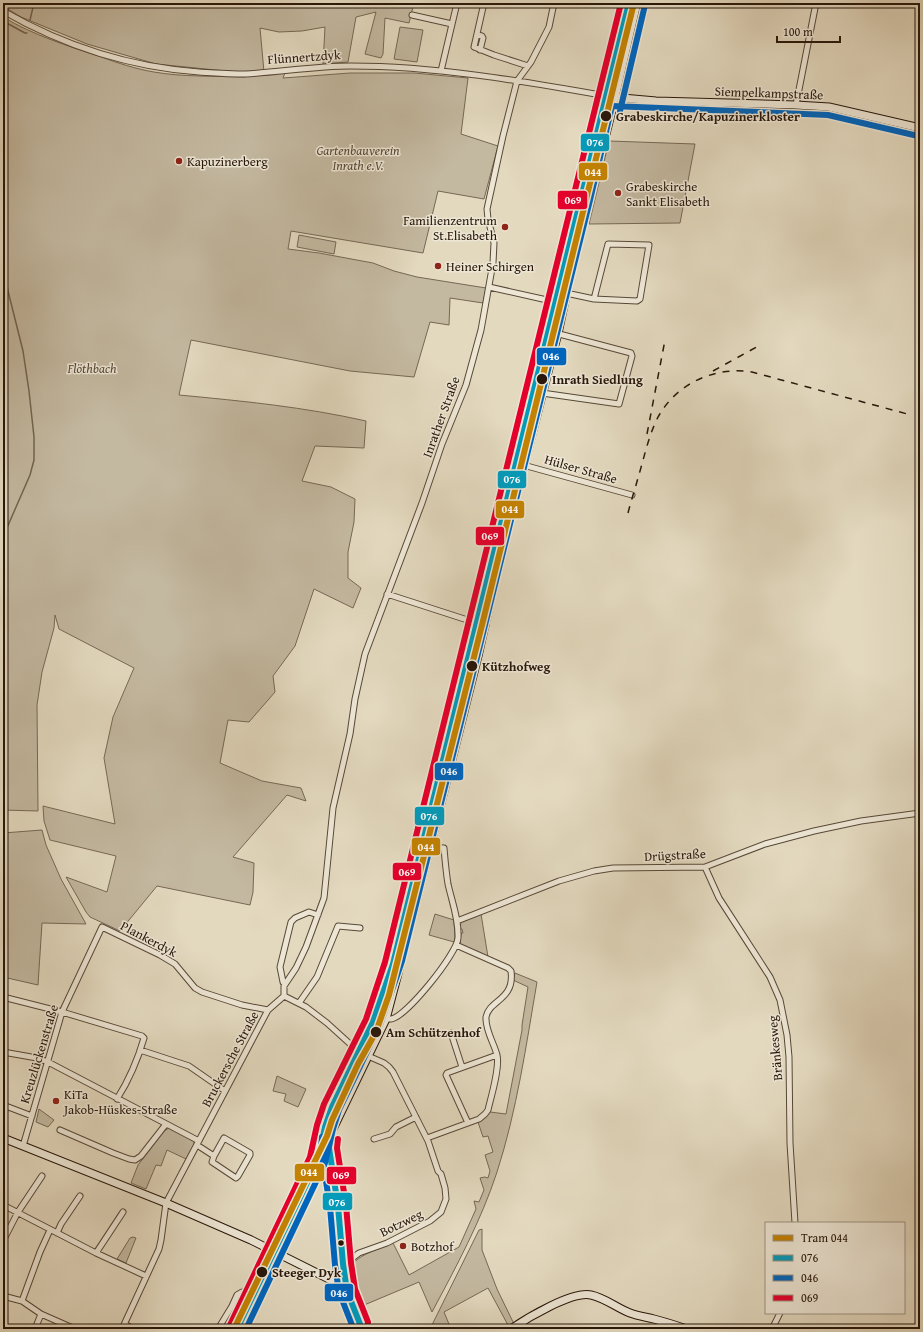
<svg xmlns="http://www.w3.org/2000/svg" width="923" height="1332" font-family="'Gentium Book Plus',serif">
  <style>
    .green { fill: #c3b8a0; stroke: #766855 }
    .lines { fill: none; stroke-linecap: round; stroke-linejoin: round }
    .stream { stroke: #726451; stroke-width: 1.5 }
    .street-casing { stroke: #574837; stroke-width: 7 }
    .secondary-casing { stroke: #28170a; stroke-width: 9 }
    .street { stroke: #ede6d5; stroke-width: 5 }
    .secondary { stroke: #ede6d5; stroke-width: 7 }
    .rail { stroke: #28170a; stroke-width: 1.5; stroke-dasharray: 7 7; stroke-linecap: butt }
    .bus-1-casing { stroke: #ede6d5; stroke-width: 9 }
    .bus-2-casing { stroke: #ede6d5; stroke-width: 9 }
    .bus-3-casing { stroke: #ede6d5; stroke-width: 9 }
    .bus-1 { stroke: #049aba; stroke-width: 6 }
    .bus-2 { stroke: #0065bd; stroke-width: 6 }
    .bus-3 { stroke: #e4002b; stroke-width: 6 }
    .tram-1-casing { stroke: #ede6d5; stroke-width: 9 }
    .tram-1 { stroke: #c38202; stroke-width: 6 }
    .stop-dot { fill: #28170a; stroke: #ede6d5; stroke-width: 1.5 }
    .poi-dot { fill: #8f2418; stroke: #ede6d5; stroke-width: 1.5 }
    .labels { text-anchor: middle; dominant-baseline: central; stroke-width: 3; stroke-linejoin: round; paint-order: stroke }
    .street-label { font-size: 13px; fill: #28170a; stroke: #ede6d5 }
    .stop-label { font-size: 13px; font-weight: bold; fill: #28170a; stroke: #ede6d5; text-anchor: start }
    .park-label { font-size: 13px; font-style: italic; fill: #564737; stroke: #ede6d5 }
    .poi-label { font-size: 13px; fill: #28170a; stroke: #ede6d5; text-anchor: start }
    .line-badge { stroke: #ede6d5; stroke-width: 1.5 }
    .badge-label { font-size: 11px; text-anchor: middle; font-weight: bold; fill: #fff }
  </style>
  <rect width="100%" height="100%" fill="#e3d9bf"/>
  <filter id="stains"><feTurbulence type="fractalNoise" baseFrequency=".005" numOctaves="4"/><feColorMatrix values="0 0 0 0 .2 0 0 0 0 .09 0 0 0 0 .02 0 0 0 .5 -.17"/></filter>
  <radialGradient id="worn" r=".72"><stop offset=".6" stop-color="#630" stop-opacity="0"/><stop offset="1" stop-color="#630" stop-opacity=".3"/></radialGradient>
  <path class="green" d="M3 3H414L409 23 385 18 383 54 381 58 365 54 376 12 356 17 348 62 323 64 325 27 302 31 279 32 260 28 264 72 246 73 156 64 87 44 21 17 3 6Z
    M3 17C33 35 68 46 101 57 118 63 136 69 154 72 182 77 216 76 245 77L246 74 285 73 283 78 350 73H414L468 78 461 134 498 146 484 199 438 191 423 253 291 231 288 249 319 253 373 263 394 271 417 277 486 288 483 303 450 298 449 325 430 322 414 377 350 371 191 340 179 395C243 401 304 407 366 421L364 448 315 446 302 481 331 487 355 499 354 522 348 552V578L361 588 353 608 314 589 295 646 273 676 275 692 249 722 228 720 220 763 262 781 301 788 306 801 287 795 233 857 254 863 253 892 250 905 157 886 120 931 90 917 86 912 66 877 107 892 116 856 50 840 44 821 43 806 115 824 104 758 113 717 134 668 59 629 55 615 54 628 42 672 37 705 38 811 3 810Z
    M400 27 423 30 417 62 394 59Z
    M609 141 695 144 680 223 589 224Z
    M299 235 336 242 334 254 297 247Z
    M42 830 46 845 61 879 86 924 42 923 38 985 3 977V833Z
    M435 914 454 920 455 937 454 942 429 935Z
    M481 914 488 957 461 945 460 941 461 933H463L462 929H460L461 922Z
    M515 973 537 982C526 1046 517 1110 497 1172 481 1221 456 1267 432 1312L419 1282 357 1308C353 1297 349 1286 348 1275 348 1257 379 1249 393 1243L409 1275 459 1247 476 1209 474 1201 479 1202 484 1190 480 1178 485 1177 488 1178 490 1171 485 1155 493 1152 488 1136 483 1137 478 1122 487 1116 490 1112 506 1114 522 1030V1025L528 987 513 980Z
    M277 1076 306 1089 298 1107 284 1101 286 1094 273 1091Z
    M39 1109 54 1120 48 1127 36 1122Z
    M169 1128 192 1140 194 1142V1145L186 1159 167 1150 161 1166 156 1165 146 1189 131 1183 138 1165 164 1131Z
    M482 1229V1250L497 1289 514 1324 509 1327 488 1288 444 1312 451 1329H430L479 1230Z
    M133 1237 136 1238 126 1263 117 1259 130 1238Z"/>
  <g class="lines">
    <path class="stream" d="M30 20 34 3
      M3 21 25 33H27
      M3 205 6 209 5 279 23 351 29 391 34 437V460L30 475 3 537"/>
    <defs>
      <path id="street" d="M484 3 474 47 494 55 528 66
        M3 11C64 46 129 67 199 72 215 73 230 74 246 74 281 72 316 66 351 66 435 66 522 81 606 96
        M412 15 452 24
        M477 35 482 36 483 38 480 50
        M441 71 457 3
        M796 105 816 3
        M489 287 556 302
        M566 293 594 299 637 301 640 299 649 245 608 244 594 299
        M542 393 619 404 632 356 631 353 548 331
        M516 463 632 495
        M387 594 486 626
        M705 867 719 898 770 977 780 1000 787 1035 789 1057 790 1143 795 1223
        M457 921 559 881 594 871 613 868 705 867 765 844 814 831 861 821 920 813
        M283 982 280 967 291 922 295 918 309 912 318 915
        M284 996 306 1007 327 1023 359 1052 384 1063 389 1067 393 1072 428 1141 438 1171 441 1174 445 1188 446 1199 441 1212 430 1221 387 1243 359 1253 346 1263 343 1264
        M3 997 62 1012 142 1036 144 1038C138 1059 129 1080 117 1099
        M299 1003 317 977 338 926 360 928
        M376 1014C381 1016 386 1020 391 1019 406 1017 457 954 458 938 459 920 452 902 448 884 446 872 445 860 444 848L430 847
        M451 1033 462 1067
        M140 1050 189 1066 225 1091
        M3 1052 37 1058 48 1062 199 1141
        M3 1105 32 1116
        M468 1123 446 1075 447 1073 497 1055
        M60 1130 113 1153 129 1159 135 1160 141 1156 166 1124
        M427 1138 479 1119 485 1114 488 1110C491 1097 500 1068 497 1055 494 1043 485 1030 486 1017 489 1000 515 1000 511 971L508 968 456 945
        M374 1139 390 1134 396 1127 416 1117
        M197 1145 214 1156 212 1162 236 1178 238 1176 250 1155V1153L224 1138 214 1156
        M23 1146 62 1012 102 927 160 955 175 964 195 988 202 992 242 1005 268 1010
        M318 1160 320 1157 326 1156 331 1160
        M3 1205 96 1253 146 1276
        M57 1233 61 1224 80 1196
        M3 1241 18 1212 42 1176
        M96 1253 123 1212
        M3 1296 22 1301 41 1314 75 1329
        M22 1301 40 1252 50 1230
        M125 1324 133 1329
        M35 1329 41 1314
        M122 1329 159 1249 161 1240 166 1203 268 1010 284 996V986L296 968 306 947 324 898 333 808 350 734 355 699 365 654 422 503 442 444 466 385 481 330 493 263 494 243 488 219 487 209 503 136 517 81 531 62 549 27 554 3
        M218 1329 232 1306 237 1295 242 1292 252 1297
        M772 1329 780 1313"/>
      <path id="secondary" d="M611 97 656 101 796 105 829 107 920 128
        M3 1138 166 1203 251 1240 331 1280 347 1291
        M237 1329 272 1258 318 1160 325 1127 332 1107 373 1022 393 964 629 3
        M362 1329 347 1291 343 1264 338 1206 329 1148 330 1135 386 1019 397 977 478 656 498 566 558 333 570 277 615 98 637 3
        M511 1329C527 1318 572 1291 591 1295 605 1298 617 1308 630 1313 638 1316 646 1317 654 1319 665 1322 676 1325 686 1329"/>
    </defs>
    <use href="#street" class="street-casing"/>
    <use href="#secondary" class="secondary-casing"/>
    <use href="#street" class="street"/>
    <use href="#secondary" class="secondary"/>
    <path class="rail" d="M713 371 762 344
      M647 434 665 340
      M628 513C631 501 635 489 638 478 644 458 648 438 657 419 675 384 714 366 752 372L911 415"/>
    <defs>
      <path id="bus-1" d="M330 1137 329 1148 338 1206 343 1264 347 1291 360 1324
        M237 1329 318 1160 325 1127 332 1107 373 1022 393 964 629 3"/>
      <path id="bus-2" d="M620 111 645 5
        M322 1137 321 1149 330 1207 335 1265 339 1292 352 1325 351 1327
        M246 1329 325 1163 333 1129 339 1110 380 1025 402 961 590 200 612 106 828 115 918 136"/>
      <path id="bus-3" d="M338 1139 337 1148 346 1205 351 1263 355 1289 368 1322 367 1329
        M230 1325 310 1157 317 1125 324 1104 366 1019 385 962 621 3"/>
    </defs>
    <use href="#bus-1" class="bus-1-casing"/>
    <use href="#bus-2" class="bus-2-casing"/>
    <use href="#bus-3" class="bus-3-casing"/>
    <use href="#bus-1" class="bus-1"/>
    <use href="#bus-2" class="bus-2"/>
    <use href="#bus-3" class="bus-3"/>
    <defs>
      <path id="tram-1" d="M234 1329 327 1136 332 1120 358 1064 376 1032 389 995 482 625 634 3"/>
    </defs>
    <use href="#tram-1" class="tram-1-casing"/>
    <use href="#tram-1" class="tram-1"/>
  </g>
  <g class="stop-dot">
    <circle cx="606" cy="116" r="6"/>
    <circle cx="542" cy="379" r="6"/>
    <circle cx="472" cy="666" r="6"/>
    <circle cx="376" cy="1032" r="6"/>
    <circle cx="341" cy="1243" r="3.5"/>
    <circle cx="262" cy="1272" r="6"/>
  </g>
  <g class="poi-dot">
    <circle cx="179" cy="161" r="4"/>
    <circle cx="618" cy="193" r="4"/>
    <circle cx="505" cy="227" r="4"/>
    <circle cx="438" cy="266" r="4"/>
    <circle cx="56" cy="1101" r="4"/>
    <circle cx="403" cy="1246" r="4"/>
  </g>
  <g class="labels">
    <g class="street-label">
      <text transform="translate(304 57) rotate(-4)">Flünnertzdyk</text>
      <text transform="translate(769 93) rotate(2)">Siempelkampstraße</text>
      <text transform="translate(441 417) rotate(-70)">Inrather Straße</text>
      <text transform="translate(581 469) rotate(16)">Hülser Straße</text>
      <text transform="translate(675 855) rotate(-3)">Drügstraße</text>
      <text transform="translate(149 939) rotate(28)">Plankerdyk</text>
      <text transform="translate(775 1048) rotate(-95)">Bränkesweg</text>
      <text transform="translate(39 1054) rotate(-73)">Kreuzlückenstraße</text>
      <text transform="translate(230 1059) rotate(-62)">Bruckersche Straße</text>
      <text transform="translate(401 1223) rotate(-26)">Botzweg</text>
    </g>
    <g class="stop-label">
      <text x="616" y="116">Grabeskirche/Kapuzinerkloster</text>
      <text x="552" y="379">Inrath Siedlung</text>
      <text x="482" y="666">Kützhofweg</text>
      <text x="386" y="1032">Am Schützenhof</text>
      <text x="272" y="1272">Steeger Dyk</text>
    </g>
    <g class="park-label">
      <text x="358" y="150">Gartenbauverein<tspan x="358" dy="15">Inrath e.V.</tspan></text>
      <text x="92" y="368">Flöthbach</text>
    </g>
    <g class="poi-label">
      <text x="187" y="161">Kapuzinerberg</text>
      <text x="626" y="186">Grabeskirche<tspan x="626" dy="15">Sankt Elisabeth</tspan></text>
      <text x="497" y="220" text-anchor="end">Familienzentrum<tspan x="497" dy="15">St.Elisabeth</tspan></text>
      <text x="446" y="266">Heiner Schirgen</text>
      <text x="64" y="1094">KiTa<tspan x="64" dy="15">Jakob-Hüskes-Straße</tspan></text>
      <text x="411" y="1246">Botzhof</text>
    </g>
  </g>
  <g class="line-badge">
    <rect x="580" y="133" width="30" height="19" rx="4" fill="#049aba"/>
    <rect x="578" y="162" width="30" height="19" rx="4" fill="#c38202"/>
    <rect x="557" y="190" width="31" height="20" rx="4" fill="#e4002b"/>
    <rect x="536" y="347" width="31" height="19" rx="4" fill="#0065bd"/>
    <rect x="497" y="470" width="30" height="19" rx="4" fill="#049aba"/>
    <rect x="495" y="500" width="30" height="19" rx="4" fill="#c38202"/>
    <rect x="475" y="526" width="30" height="20" rx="4" fill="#e4002b"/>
    <rect x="434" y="762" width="30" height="19" rx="4" fill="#0065bd"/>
    <rect x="414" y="806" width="31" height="20" rx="4" fill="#049aba"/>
    <rect x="411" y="837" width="30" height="19" rx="4" fill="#c38202"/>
    <rect x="392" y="862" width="30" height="19" rx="4" fill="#e4002b"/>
    <rect x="294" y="1163" width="31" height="19" rx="4" fill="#c38202"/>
    <rect x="326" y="1166" width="31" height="19" rx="4" fill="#e4002b"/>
    <rect x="322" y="1192" width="31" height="19" rx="4" fill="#049aba"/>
    <rect x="324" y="1283" width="30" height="19" rx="4" fill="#0065bd"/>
  </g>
  <g class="badge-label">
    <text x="595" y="146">076</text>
    <text x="593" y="176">044</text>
    <text x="573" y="204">069</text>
    <text x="551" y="360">046</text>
    <text x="512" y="483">076</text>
    <text x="510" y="513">044</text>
    <text x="490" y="540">069</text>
    <text x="449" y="775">046</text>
    <text x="429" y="820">076</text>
    <text x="426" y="851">044</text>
    <text x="407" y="876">069</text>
    <text x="309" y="1176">044</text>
    <text x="341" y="1179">069</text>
    <text x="337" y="1206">076</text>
    <text x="339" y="1297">046</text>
  </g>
  <rect width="923" height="1332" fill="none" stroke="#e3d9bf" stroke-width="16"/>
  <rect x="4" y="4" width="915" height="1324" fill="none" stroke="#28170a" stroke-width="2"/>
  <rect x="8" y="8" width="907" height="1316" fill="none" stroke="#28170a"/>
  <rect x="765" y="1222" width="140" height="92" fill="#ede6d5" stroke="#9e9384"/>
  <rect x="773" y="1235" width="20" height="6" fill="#c38202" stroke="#9e9384"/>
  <text x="801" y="1242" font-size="12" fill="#28170a">Tram 044</text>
  <rect x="773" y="1255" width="20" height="6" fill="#049aba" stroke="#9e9384"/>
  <text x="801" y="1262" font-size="12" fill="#28170a">076</text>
  <rect x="773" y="1275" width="20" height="6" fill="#0065bd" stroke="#9e9384"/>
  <text x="801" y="1282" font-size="12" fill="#28170a">046</text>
  <rect x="773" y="1295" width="20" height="6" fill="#e4002b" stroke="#9e9384"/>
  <text x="801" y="1302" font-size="12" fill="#28170a">069</text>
  <path d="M777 36v6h63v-6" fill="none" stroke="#28170a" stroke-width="2"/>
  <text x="783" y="36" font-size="12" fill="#28170a" stroke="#ede6d5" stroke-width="3" paint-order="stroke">100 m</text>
  <rect width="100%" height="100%" filter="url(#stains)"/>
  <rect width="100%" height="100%" fill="url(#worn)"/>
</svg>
